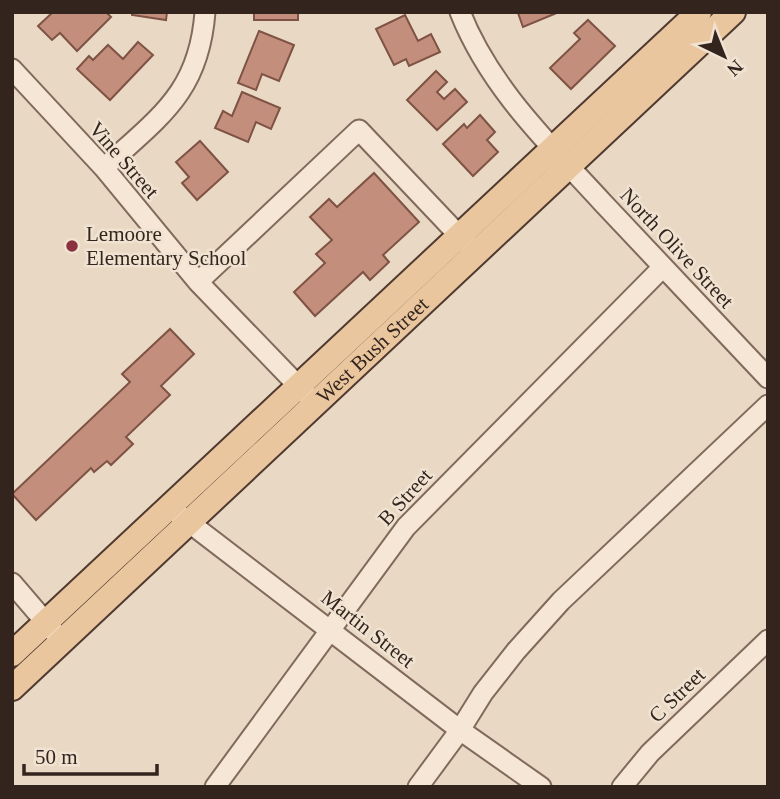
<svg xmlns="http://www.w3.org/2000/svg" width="780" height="799" font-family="'Times New Roman',serif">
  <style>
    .building { fill: #c38f7c; stroke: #7e5244; stroke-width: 2 }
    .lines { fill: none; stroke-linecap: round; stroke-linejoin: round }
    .minor-casing { stroke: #816a5c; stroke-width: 23 }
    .major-casing { stroke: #4f3930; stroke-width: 28 }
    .minor { stroke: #f5e6d5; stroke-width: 19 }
    .major { stroke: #e9c69e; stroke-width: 24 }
    .poi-dot { fill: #8a3240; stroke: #f1e3d2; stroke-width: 2.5 }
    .labels { text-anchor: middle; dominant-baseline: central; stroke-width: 5; stroke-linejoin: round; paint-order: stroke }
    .street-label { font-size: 21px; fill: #33251e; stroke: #f1e3d2 }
    .poi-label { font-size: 21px; fill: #33251e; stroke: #f1e3d2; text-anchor: start }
  </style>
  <rect width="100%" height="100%" fill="#e9d8c3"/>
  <path class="building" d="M53 12H106L111 17 77 51 60 33 52 40 38 26Z
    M132 12H167L166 20 132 15Z
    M254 12H298V20H254Z
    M521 12H559L523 27 518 13Z
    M405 15 418 41 431 34 440 52 409 66 406 59 394 65 376 29Z
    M588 20 615 46 571 89 550 68 580 39 574 33Z
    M259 31 294 45 279 81 262 74 256 90 238 83Z
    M138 42 153 55 110 100 77 69 89 56 93 60 108 45 123 59Z
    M436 71 447 82 437 92 444 99 455 89 467 102 437 130 407 100Z
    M242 92 280 108 271 129 256 122 248 142 215 128 223 111 232 116Z
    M480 115 495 132 487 140 498 152 473 176 443 144 464 124 467 128Z
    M200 141 228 172 197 200 182 183 189 177 176 162Z
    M374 173 419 222 383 255 389 262 370 280 363 272 315 316 294 292 325 263 316 254 332 240 310 217 329 199 337 207Z
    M170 329 194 354 161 386 170 395 126 437 133 444 111 465 107 461 94 472 91 468 36 520 12 494 130 382 122 374Z"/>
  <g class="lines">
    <defs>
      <path id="minor" d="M460 12C490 88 549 144 603 203 658 261 713 320 768 378
        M12 69 104 168 198 282 307 395
        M104 168C159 117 199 93 205 12
        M198 282 359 130 469 246
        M178 514 460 730 541 787
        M12 583 54 632
        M215 787 406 527 663 267
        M418 787 460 730 483 693 516 651 561 601 768 405
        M622 787 650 753 768 640"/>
      <g id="major">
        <path d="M12 654 699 12"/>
        <path id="s1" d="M12 688 733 12"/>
      </g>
    </defs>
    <use href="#minor" class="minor-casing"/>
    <use href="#major" class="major-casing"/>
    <use href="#minor" class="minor"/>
    <use href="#major" class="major"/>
  </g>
  <circle class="poi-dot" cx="72" cy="246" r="7"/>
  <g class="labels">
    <g class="street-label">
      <text transform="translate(124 160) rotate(49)">Vine Street</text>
      <text transform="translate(677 248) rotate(47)">North Olive Street</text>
      <text stroke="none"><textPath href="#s1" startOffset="494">West Bush Street</textPath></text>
      <text transform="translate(405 497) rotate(-48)">B Street</text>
      <text transform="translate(368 629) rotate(38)">Martin Street</text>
      <text transform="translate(677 695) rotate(-44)">C Street</text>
    </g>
    <g class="poi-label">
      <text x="86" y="234">Lemoore<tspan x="86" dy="24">Elementary School</tspan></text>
    </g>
  </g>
  <rect width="780" height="799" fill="none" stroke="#33251e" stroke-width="28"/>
  <g transform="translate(724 56) rotate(137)" stroke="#f1e3d2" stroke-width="5" paint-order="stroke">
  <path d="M0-5L12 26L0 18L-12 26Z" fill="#33251e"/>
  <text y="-10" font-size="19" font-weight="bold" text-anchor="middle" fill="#33251e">N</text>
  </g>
  <path d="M24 764v10h133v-10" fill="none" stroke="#33251e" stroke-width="3.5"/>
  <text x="35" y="764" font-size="21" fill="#33251e" stroke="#f1e3d2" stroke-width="5" paint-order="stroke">50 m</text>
</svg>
